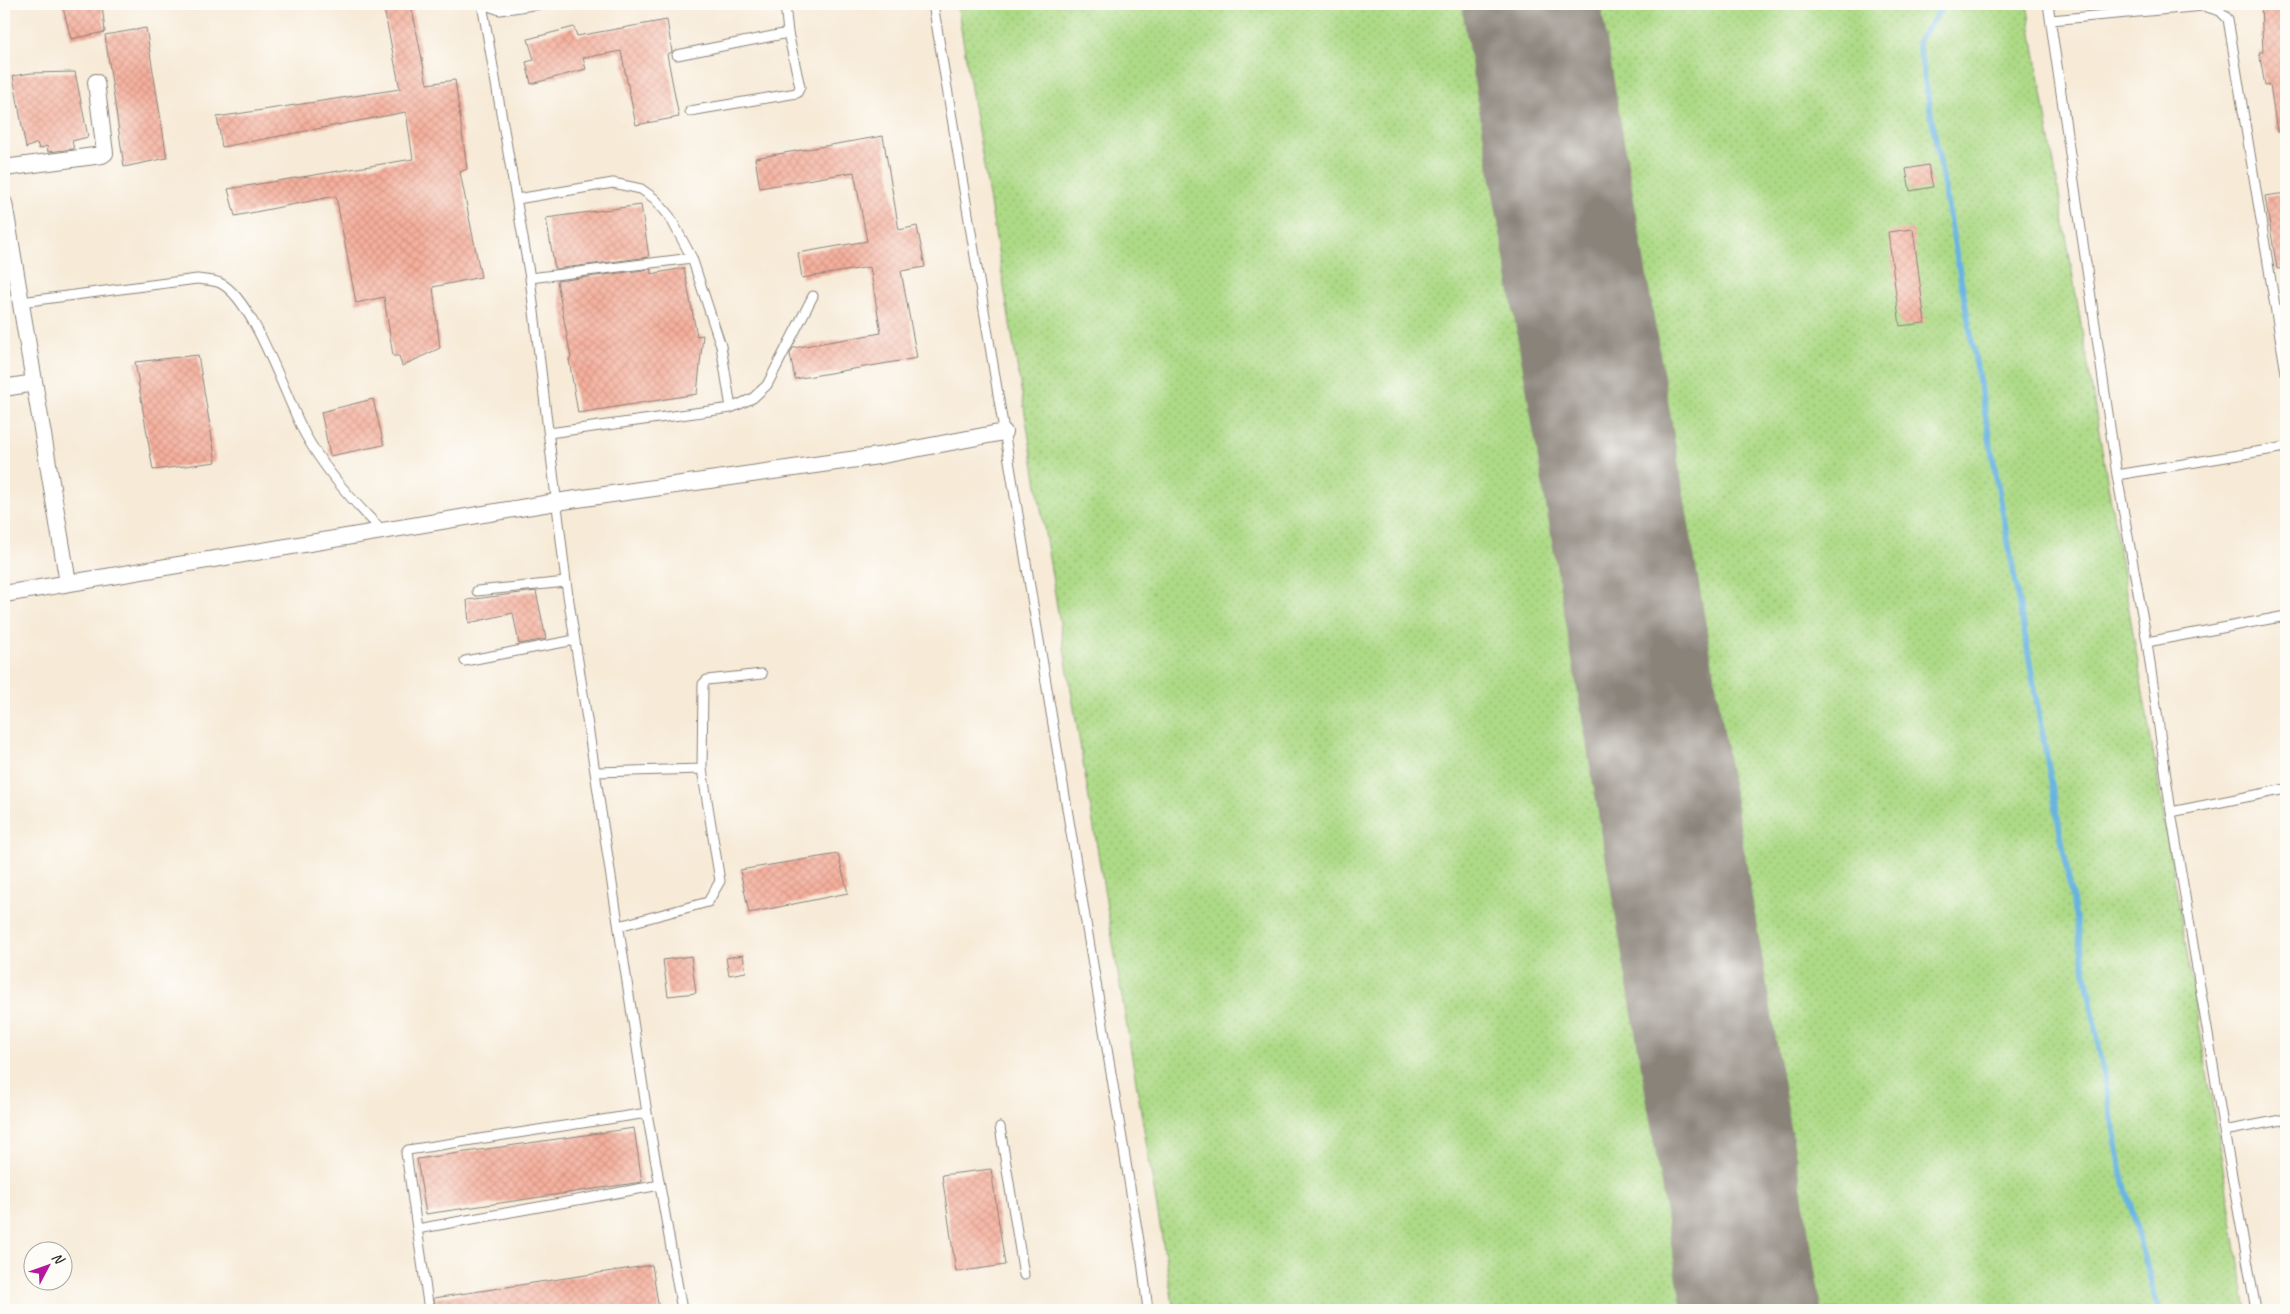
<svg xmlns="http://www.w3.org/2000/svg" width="2290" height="1314" font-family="Caveat,sans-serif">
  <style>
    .grass { fill: url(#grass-dots); stroke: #647b51 }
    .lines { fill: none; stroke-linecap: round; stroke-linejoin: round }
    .stream { stroke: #67b4e1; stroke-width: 6 }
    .runway { stroke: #8a837a; stroke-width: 138 }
    .building { fill: url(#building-cross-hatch) }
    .lane-casing { stroke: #8a837a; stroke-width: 11 }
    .street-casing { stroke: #8a837a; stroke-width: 18 }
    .lane { stroke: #fff; stroke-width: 9 }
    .street { stroke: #fff; stroke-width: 16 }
  </style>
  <defs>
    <pattern id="grass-dots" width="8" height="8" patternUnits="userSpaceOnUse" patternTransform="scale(1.25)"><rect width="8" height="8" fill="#adda86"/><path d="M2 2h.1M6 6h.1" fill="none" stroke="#94ba73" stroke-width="1.8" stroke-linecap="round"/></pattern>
    <pattern id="building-cross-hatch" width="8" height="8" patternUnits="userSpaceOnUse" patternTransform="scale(1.25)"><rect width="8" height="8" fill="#f6af9c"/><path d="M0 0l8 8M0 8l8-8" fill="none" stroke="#d29686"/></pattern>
  </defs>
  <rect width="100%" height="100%" fill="#fdfcf7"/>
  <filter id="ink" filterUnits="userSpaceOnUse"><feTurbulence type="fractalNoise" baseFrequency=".02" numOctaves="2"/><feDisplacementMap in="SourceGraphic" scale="10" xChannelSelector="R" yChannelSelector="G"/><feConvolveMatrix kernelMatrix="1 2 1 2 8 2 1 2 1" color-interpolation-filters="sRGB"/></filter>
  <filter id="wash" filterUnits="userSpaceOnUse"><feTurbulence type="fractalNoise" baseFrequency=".0096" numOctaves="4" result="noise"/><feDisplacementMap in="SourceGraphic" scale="20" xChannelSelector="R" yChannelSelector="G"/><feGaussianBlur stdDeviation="1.12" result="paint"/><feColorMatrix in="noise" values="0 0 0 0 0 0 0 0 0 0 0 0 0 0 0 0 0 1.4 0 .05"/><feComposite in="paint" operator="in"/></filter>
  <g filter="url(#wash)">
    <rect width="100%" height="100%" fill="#f7ead7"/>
    <path class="grass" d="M957 4H2027L2247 1310H1174Z"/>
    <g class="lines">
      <path class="stream" d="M1945 4 1918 41 2121 1170 2159 1310"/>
      <path class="runway" d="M1531 4 1752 1310"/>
    </g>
    <g id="blocks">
      <path class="building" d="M62 4H102L105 32 71 39Z
        M383 4H411L427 84 455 80 467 169 460 172 481 277 433 287 440 348 402 366 399 356H393L384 297 356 303 336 196 235 216 228 189 413 159 406 112 222 147 217 117 400 89Z
        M2261 4H2286V132H2277L2270 85 2265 86 2259 52H2263Z
        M667 20 672 52 667 54 679 117 636 125 621 51 583 58 586 69 531 84 526 62 534 60 528 39 574 27 577 36Z
        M146 28 167 158 124 167 105 35Z
        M75 72 88 137 72 141 74 149 48 152 47 146 39 149 37 143 26 148 13 76 31 73Z
        M883 136 899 230 917 226 925 267 901 271 917 358 795 379 790 354 793 348 881 333 870 267 802 278 798 253 867 241 854 172 760 188 755 158Z
        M1928 165 1933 187 1910 191 1906 169Z
        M2286 193V268L2277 269 2265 196Z
        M641 205 649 257 555 269 546 218Z
        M1913 229 1925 323 1900 326 1888 232Z
        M684 268 697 336 703 335 697 394 578 413 569 359 571 358 557 281 651 269V274Z
        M198 355 216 462 153 470 135 362Z
        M373 399 384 445 330 456 321 412Z
        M536 591 546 639 519 644 513 613 469 623 467 600Z
        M838 854 848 893 749 913 740 870Z
        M743 955 746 972 729 975 726 958Z
        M691 956 696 993 668 996 663 960Z
        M634 1128 642 1182 426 1214 417 1159Z
        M991 1169 1005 1265 956 1272 942 1175Z
        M652 1265 659 1310H435L434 1298Z"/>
    </g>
  </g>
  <g filter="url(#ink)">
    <use href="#blocks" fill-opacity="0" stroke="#8a837a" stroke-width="1"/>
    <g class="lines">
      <defs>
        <path id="lane" d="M540 4 500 10 482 4 530 278 566 582 647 1113 682 1310
          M933 4 1141 1253 1148 1310
          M2048 4 2117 475 2147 642 2171 812 2224 1131 2256 1310
          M2051 20 2203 6 2220 11 2228 19 2286 373
          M677 55 788 33
          M690 111 797 93 800 87 788 33 785 4
          M517 199 613 183 641 189 655 199 670 217 692 258 721 346 731 408
          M530 278 692 258
          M21 302 197 279C204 280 214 280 220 283 254 299 286 399 305 434 325 471 354 503 384 532
          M549 433 731 408 753 398 767 385 813 296
          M2117 475 2286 447
          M477 591 566 582
          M2147 642 2286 616
          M465 661 575 640
          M596 772 702 769 703 684 707 680 762 674
          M2171 812 2286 789
          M619 926 708 902 720 881 702 769
          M1000 1127 1024 1275
          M2224 1131 2286 1119
          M417 1229 660 1185
          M429 1310 406 1153 408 1150 647 1113"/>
        <path id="street" d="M4 168 102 155 105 153 96 82
          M4 203 68 583
          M4 388 34 383
          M4 594 556 502 878 456 1004 432"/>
      </defs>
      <use href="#lane" class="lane-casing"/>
      <use href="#street" class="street-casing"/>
      <use href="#lane" class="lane"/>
      <use href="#street" class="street"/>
    </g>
  </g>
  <rect width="2290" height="1314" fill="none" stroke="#fdfcf7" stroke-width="20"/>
  <g transform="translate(48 1266) rotate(49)"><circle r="24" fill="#fdfcf7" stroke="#a3a29f"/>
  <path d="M0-4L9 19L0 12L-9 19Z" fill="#b5179e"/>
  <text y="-8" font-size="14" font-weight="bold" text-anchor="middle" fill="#1c1c1c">N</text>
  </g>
</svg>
